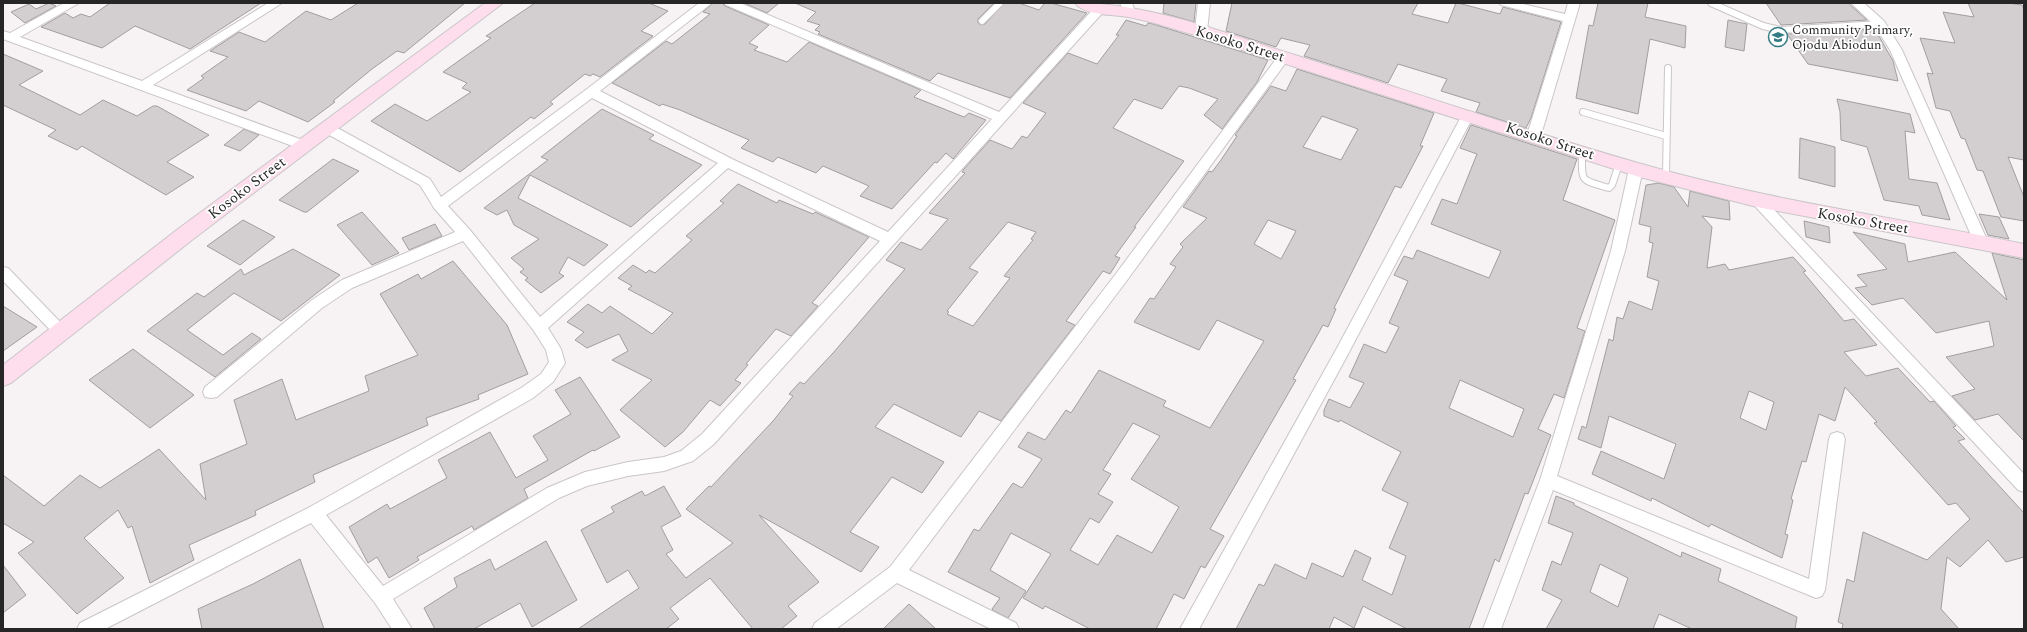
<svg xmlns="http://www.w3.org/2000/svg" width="2027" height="632" font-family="Spectral,serif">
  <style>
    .building { fill: #d3ced0; stroke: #a29e9f; fill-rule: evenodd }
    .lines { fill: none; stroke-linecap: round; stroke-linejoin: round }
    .lane-casing { stroke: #cac6c8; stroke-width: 8 }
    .street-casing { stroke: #cac6c8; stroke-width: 2 }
    .secondary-casing { stroke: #cac6c8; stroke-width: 2 }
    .lane { stroke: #fff; stroke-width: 6 }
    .street { fill: #fff; fill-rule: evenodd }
    .secondary { fill: #fedeec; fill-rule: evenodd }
    .labels { text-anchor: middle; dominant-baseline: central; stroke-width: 3.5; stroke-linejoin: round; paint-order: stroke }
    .far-poi-label { font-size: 13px; fill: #272626; stroke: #fff; text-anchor: start }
    .street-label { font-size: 15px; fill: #272626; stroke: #fff }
  </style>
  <rect width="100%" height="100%" fill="#f7f2f4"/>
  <path class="building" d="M49 3 56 6 25 23 11 12 29 4 36 9Z
    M110 3H261L190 49 135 26 102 48 41 27 65 13 73 18 81 14 90 17Z
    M358 3H465L404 53 397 51 372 69 333 101 335 102 308 122 259 101 246 111 187 90 204 78 201 76 228 57 210 51 239 32 265 42 306 11 331 20Z
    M535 3H649L668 11 641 31 653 36 600 77 593 74 590 76 585 74 550 102 553 104 534 119 531 117 460 172 371 121 395 104 427 121 471 92 462 88 467 83 443 72 491 38 486 36Z
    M713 3H722L725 6 769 25 749 43 758 47 754 50 787 62 809 42 921 90 914 97 964 117 969 113 986 120 953 159 946 153 937 163 935 162 892 209 860 196 869 186 823 166 816 173 778 157 773 162 741 148 749 140 680 110 662 104 660 106 612 83 666 41 672 44 710 14 703 12Z
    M744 3H779L767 13Z
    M795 3H994L978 19V23L981 25 985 24 1004 3H1019L1039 10 1045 3H1051L1087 13 1010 98 938 73 930 81 818 34 820 32 815 30 820 25 807 21 816 12Z
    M1164 3H1196L1194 22 1163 13Z
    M1232 3H1418L1412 14 1448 23 1456 3H1458L1500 14 1503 7 1561 22 1531 118 1526 128 1476 112 1480 103 1441 91 1447 79 1398 64 1388 83 1304 56 1310 45 1281 38 1276 47 1226 31Z
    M1598 3H1648L1645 17 1686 26 1685 48 1650 39 1638 114 1576 98 1589 25 1593 26Z
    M1766 3H1848L1867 20 1781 25Z
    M1968 3H2008L2022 5 2024 9V160L2008 157 2024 197V221L2001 217 1983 171 1977 170 1965 139 1961 138 1950 111 1936 108 1927 73 1933 74 1920 38 1955 43 1943 12 1974 17Z
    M1126 20 1146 26 1148 23 1153 24 1268 60 1257 82 1222 129 1204 115 1218 99 1189 88 1179 86 1162 109 1134 99 1113 128 1184 161 1134 227H1136L1115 256 1120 258 1110 274 1103 271 1066 321 1075 325 1001 421 979 411 961 437 894 404 875 427 944 462 922 493 892 477 850 532 879 547 861 572 759 515 819 582 788 606 797 616 781 629H753L710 578 670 608 679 619 666 629H578L639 588 628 570 607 583 581 530 614 512 611 507 642 491 645 496 664 486 681 516 661 527 673 550 666 554 686 578 733 543 686 509 709 486 711 487 773 421 793 396 789 394 800 382 804 384 833 353 905 269 886 260 901 242 921 250 948 219 929 213 965 173 962 172 964 169 990 140 1012 149 1022 136 1027 138 1046 113 1023 103 1068 53 1097 64 1119 35H1116ZM1008 222 1036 232 1031 239 1033 240 1004 276 1010 278 973 326 947 314 949 312 947 311 978 272 969 268Z
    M1728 20 1747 24 1744 51 1725 47Z
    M1875 29 1893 61 1898 81 1808 64 1787 34Z
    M3 54 43 71 19 85 80 115 103 100 137 116 153 106H157L209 135 167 162 194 177 166 195 82 146 77 150 48 136 56 130 3 105Z
    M1297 69 1434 113 1420 146H1423L1401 188 1395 186 1334 308 1336 309 1328 327 1323 325 1293 379 1296 380 1210 529 1224 536 1205 568 1201 566 1184 599 1174 594 1156 629H1090L1045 606 1043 609 1023 598 1051 554 1011 533 990 570 1026 591 1008 618 994 611 992 609 1000 598 948 572 974 529 979 531 1013 483 1022 488 1042 459 1018 447 1028 432 1045 440 1066 410 1071 413 1099 370 1166 401 1163 406 1210 428 1264 341 1217 320 1199 350 1134 322 1150 298 1154 299 1176 267 1170 264 1183 247 1180 244 1207 218 1183 207 1209 171 1212 172 1221 160 1237 136 1235 135 1271 86 1286 91ZM1322 116 1358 129 1341 160 1303 147ZM1268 220 1296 231 1281 259 1254 244ZM1133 423 1160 436 1131 479 1179 507 1152 553 1117 535 1098 565 1070 550 1090 518 1099 523 1113 502 1098 494 1111 474 1103 470Z
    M1837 99 1910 114 1915 133 1905 131 1909 179 1937 183 1950 220 1922 215 1919 206 1884 200 1867 147 1841 140 1840 112Z
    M602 109 654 135 649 139 702 165 631 227 530 175 518 198 608 245 584 266 568 257 559 273 564 276 541 293 525 280 528 278 520 272 524 269 511 258 539 239 514 225 507 210 497 215 484 208 548 160 541 157Z
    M1471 125 1577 159 1563 200 1615 220 1577 328 1585 331 1564 398 1554 394 1538 429 1551 435 1528 494 1525 493 1499 562 1495 559 1469 629H1407L1363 606 1354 628 1334 617 1329 629H1236L1259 584 1264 586 1275 564 1306 579 1312 563 1343 577 1355 550 1371 558 1362 580 1392 595 1406 556 1389 548 1408 503 1382 490 1401 452 1340 420 1339 422 1324 416V410L1329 399 1350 408 1364 383 1349 377 1364 344 1386 353 1399 327 1389 323 1408 281 1394 275 1404 256 1413 259 1417 250 1489 278 1501 251 1431 224 1442 199 1457 204 1477 154 1460 148ZM1460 380 1524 409 1513 437 1449 408Z
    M244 129 259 135 240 151 224 145Z
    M1800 138 1835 147V187L1799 178Z
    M333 159 359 171 307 212H304L279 200Z
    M1659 183 1674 187 1688 207 1690 191 1729 201 1730 220 1702 216 1712 227 1707 268 1725 264 1729 270 1793 257 1806 271 1803 272 1844 321 1854 319 1877 345 1844 352 1866 376 1898 368 1930 402 1934 401 1956 426 1953 427 1965 439 1958 441 2024 513V557L2006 562 1988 540 1960 567 1947 557 1941 609 1959 629H1842L1843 624 1838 622 1847 579 1854 582 1863 532 1927 560 1970 519 1956 503 1948 505 1874 423 1877 422 1845 387 1835 421 1819 414 1806 462 1802 461 1791 499 1793 500 1785 534 1788 535 1782 558 1711 524 1709 527 1652 498 1651 501 1592 474 1601 451 1664 479 1676 444 1609 416 1601 448 1578 439 1582 426 1586 428 1609 339 1613 341 1617 317 1623 319 1629 301 1652 310 1659 281 1647 277 1653 243 1649 242 1651 227 1639 224 1646 185ZM1749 391 1774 402 1766 430 1740 418Z
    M738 184 777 203 779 200 813 214 815 212 869 237 812 303 818 306 791 336 776 329 746 364 748 365 735 380 741 383 720 406 710 400 683 432 665 447 620 410 652 380 612 360 628 351 619 334 587 348 575 340 584 332 567 322 588 304 602 313 610 306 652 334 673 313 628 289 632 286 618 278 633 265 646 273 649 270 655 273 692 240 686 236 724 203 720 201Z
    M362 212 399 253 372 265 337 225Z
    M1979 214 1999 217 2009 239 1988 235Z
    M243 220 275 237 240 265 207 246Z
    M1804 221 1829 227 1830 243 1806 237Z
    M435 224 442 236 409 250 402 238Z
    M1853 232 1905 244 1908 262 1955 252 2007 300 1992 253 2024 260V441L1998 414 1975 420 1952 396 1975 389 1946 357 1994 346 1989 321 1936 333 1903 298 1872 305 1855 288 1867 286 1857 275 1887 269Z
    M293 249 340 275 281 321 234 293 187 330 223 355 252 333 261 339 215 377 147 331 197 293 204 297 241 269 244 275Z
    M453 261 507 325 528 374 478 395 479 399 426 418 428 425 313 475 315 482 255 511 256 515 189 545 194 560 150 583 132 526 128 528 118 510 84 538 124 578 77 614 18 553 34 542 3 523V475L44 506 80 475 100 488 159 449 206 500 200 464 247 444 234 400 282 379 296 420 369 391 365 376 418 355 380 294 418 274 421 279Z
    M3 306 37 327 3 351Z
    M133 349 194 395 150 428 89 380Z
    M580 377 620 437 594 451 593 450 524 489 528 498 474 530 472 526 417 557 419 560 389 578 377 557 368 563 349 527 387 504 390 509 447 478 438 460 490 432 516 478 548 460 533 436 571 414 555 390Z
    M1556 496 1574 503V505L1681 557 1682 552 1721 569 1718 581 1797 617 1795 629H1692L1659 614 1653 629H1546L1562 600 1542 590 1552 561 1561 565 1573 533 1548 523ZM1600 564 1628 578 1618 607 1590 592Z
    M546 541 577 600 532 627 520 603 474 629H435L424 608 457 587 454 578 490 559 495 570Z
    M300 559 324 629H202L198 609 253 584Z
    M3 565 26 595 3 613Z
    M909 604 936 629H883Z"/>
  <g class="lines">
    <defs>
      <path id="lane" d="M1711 3 1763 26 1781 30 1880 24
        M982 21 1000 3
        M1583 112 1666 136
        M1582 152C1582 183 1579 179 1609 188L1612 185 1619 164
        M1666 175 1668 68"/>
      <path id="street" d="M64 3H79L20 37 142 81 268 3H282L153 85 308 142 310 145 308 148H298L3 39V31L10 33Z
        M699 3H712L600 91 732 159 888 232 992 119 726 5 724 3H740L999 112 1096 6 1100 5 1106 9 714 444 693 461 687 463 664 471 628 476 587 486 559 498 393 599 412 629H392L375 603 311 523 105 629H77L80 623 308 508 521 388 541 374 549 362 546 350 534 331 463 241 352 288 322 308 217 397 211 398 205 397 203 392 205 387 312 300 342 280 455 232 434 208 420 185 322 131 321 128 322 125H332L430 179 441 197 587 89ZM592 98 718 163 540 317 470 230 448 206ZM728 168 880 241 702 434 681 451 664 457 628 462 585 472 547 488 383 586 326 515 533 398 553 382 565 363 561 349 548 328Z
        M1120 3H1132L1135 12 1133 15H1125Z
        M1198 3H1210L1207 31 1201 35 1195 31Z
        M1499 3H1519L1565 14 1568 3H1580L1541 135 1539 138H1529L1527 135 1563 21 1501 5Z
        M1851 3H1864L1884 21 1902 50 1988 242 1986 246 1981 247 1976 246 1974 242 1890 50 1875 26Z
        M1283 54 1287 55 1289 58 1287 61 1125 283 909 570 1016 623 1019 629H991L897 583 836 629H812L815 623 890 567 1115 275 1279 55Z
        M1468 111 1473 112 1474 115 1347 356 1199 629H1180L1337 348 1462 115 1463 112Z
        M1636 164 1641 166 1643 169 1625 251 1557 476 1809 579 1829 439 1831 434 1837 432 1843 434 1845 439 1825 590 1822 596 1816 598 1553 490 1501 629H1483L1540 480 1611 251 1629 169 1631 166Z
        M1757 195 1762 197 2024 474V492L2018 490 1752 203 1750 200 1752 197Z
        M3 267 8 268 65 327 68 331 65 335 60 337 55 335 3 281Z"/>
      <path id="secondary" d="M485 3H503L192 240 11 383 3 386V365L178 229Z
        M1075 3C1150 3 1224 33 1295 55 1409 91 1523 130 1638 163 1765 200 1895 217 2024 244V258L1757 207 1636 176 1195 35C1173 29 1151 21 1128 17 1114 14 1084 16 1075 3Z"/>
    </defs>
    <use href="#lane" class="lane-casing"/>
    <use href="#street" class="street-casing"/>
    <use href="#secondary" class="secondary-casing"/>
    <use href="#lane" class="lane"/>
    <use href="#street" class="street"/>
    <use href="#secondary" class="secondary"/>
  </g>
  <defs>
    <symbol id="school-ring" viewBox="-11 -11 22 22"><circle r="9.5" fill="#fff" stroke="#347c83" stroke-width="1.5"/><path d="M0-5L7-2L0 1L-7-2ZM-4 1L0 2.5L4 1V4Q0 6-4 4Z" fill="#347c83"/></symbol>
  </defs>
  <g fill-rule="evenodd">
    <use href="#school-ring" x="1767" y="26" width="22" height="22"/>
  </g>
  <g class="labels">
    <g class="far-poi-label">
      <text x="1792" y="30">Community Primary,<tspan x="1792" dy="15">Ojodu Abiodun</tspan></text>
    </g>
    <g class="street-label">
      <text transform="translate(1240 44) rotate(17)">Kosoko Street</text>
      <text transform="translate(1550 141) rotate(18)">Kosoko Street</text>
      <text transform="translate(247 188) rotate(-37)">Kosoko Street</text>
      <text transform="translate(1863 221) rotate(10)">Kosoko Street</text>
    </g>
  </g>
  <rect width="2027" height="632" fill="none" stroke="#272626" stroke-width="8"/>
</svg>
